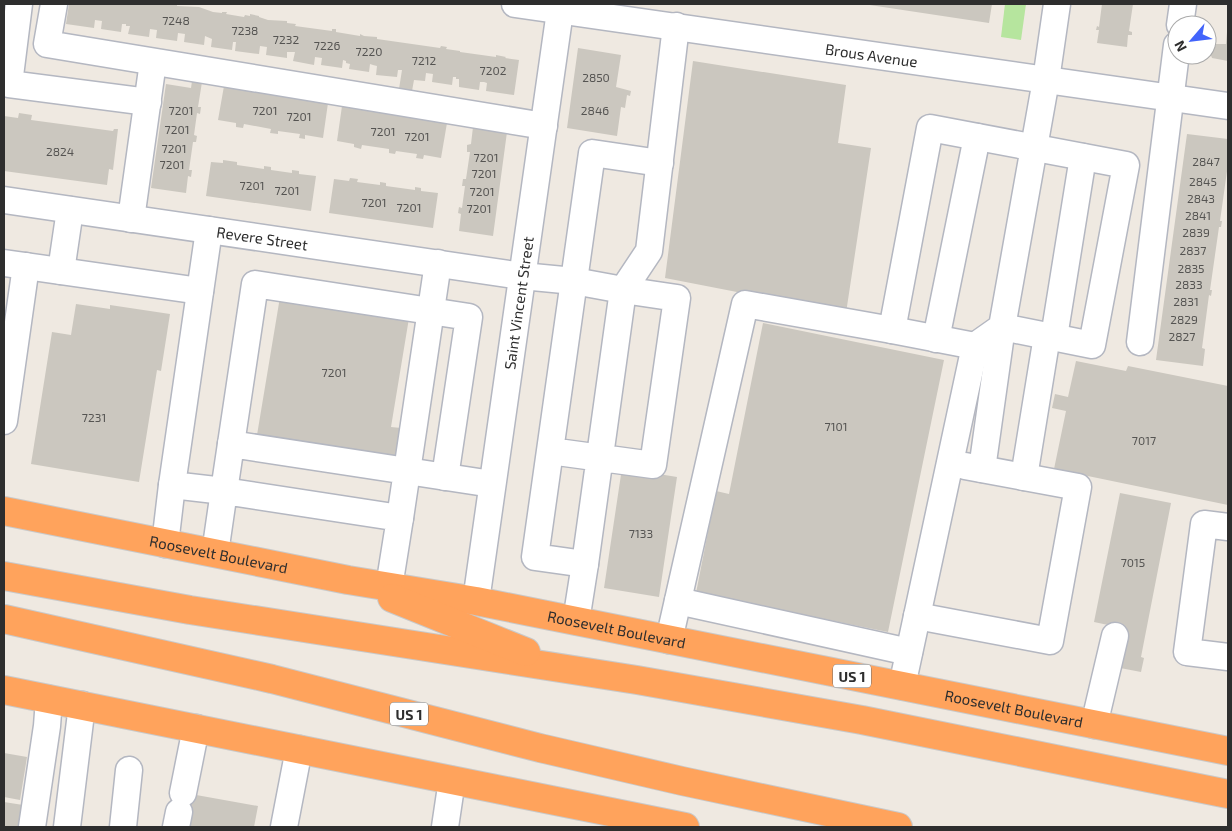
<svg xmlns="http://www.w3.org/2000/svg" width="1232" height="831" font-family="'Exo 2',sans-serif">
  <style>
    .green { fill: #b6e59e }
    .building { fill: #cbc7bf }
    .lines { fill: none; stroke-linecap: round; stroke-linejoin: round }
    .minor-casing { stroke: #b4b7c1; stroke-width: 29 }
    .highway-casing { stroke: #c9c9c9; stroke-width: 30 }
    .minor { stroke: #fff; stroke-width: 26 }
    .highway { stroke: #ffa35c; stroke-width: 28 }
    .labels { text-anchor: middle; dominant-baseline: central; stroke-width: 4.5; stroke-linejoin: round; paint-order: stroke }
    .number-label { font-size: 12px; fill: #555452 }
    .shield { fill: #fff; stroke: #6d6d6d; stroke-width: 1 }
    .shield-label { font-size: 14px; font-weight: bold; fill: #2e2e2e }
    .street-label { font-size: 15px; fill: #2e2e2e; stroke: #fff }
  </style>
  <rect width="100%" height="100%" fill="#efe9e1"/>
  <path class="green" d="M1005 4H1026L1021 40 1001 37Z"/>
  <path class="building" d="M69 4H177V6L199 7 213 12 222 13V12H227L226 14 244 17 245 15 250 16V14L259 16V17L268 20 287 21V23L296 24 295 26 332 31V29H336V32L360 36V34L364 36 377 37V39L440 48 441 46 447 47 446 49 460 51V52L496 57V55L506 57 505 58 519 60 514 95 486 91 487 83 484 82H480L479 90 459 87V79H456V77H453L452 85 432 82 433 74 426 73 425 81 414 80 412 91 399 89 402 70H398L397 77 376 75 377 66 373 65 370 64 369 72 349 69 350 64 346 63V61L343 60 342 68 321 65 322 58 315 57 314 65 293 61 295 52H287V58L266 55 267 47 260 46 259 54 235 51 236 42H233L232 50 211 47 212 39 205 36 204 45 184 42 185 34 178 33 177 41 156 38 157 30 150 29 149 37 128 34 130 26H126V24H122L121 32 101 29 102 21 95 20 94 28 66 24Z
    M863 4H992L989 23Z
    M1102 4H1133L1129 31 1132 32V35H1128L1127 47 1097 43 1099 30H1096L1097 26 1099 27Z
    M1227 32 1228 61 1212 58 1210 53 1213 44H1226Z
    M578 48 621 55 616 87 631 91 630 96 627 95 625 108 621 107 617 136 567 128Z
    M693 61 846 85 838 143 871 148 846 313 665 278Z
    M192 81 202 82 198 107H201L200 114 197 113 194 135 197 136 196 142H193L189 170H192L191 177 188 176 186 193 151 188 166 84 191 88Z
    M224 86 328 103 323 138 305 135V139L299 138 300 134 278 131V134L270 133 271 129 244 124 243 128 236 127V123L218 120Z
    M342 106 447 123 441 158 424 155 423 159 416 158 417 154 396 151 395 154 389 153V149L362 145 361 149 354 147V144L337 141Z
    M19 113 32 115 31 120 113 131 114 129H118L113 170 109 169 107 185 4 171V116L18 118Z
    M473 127 507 132 493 236 459 231 461 214 458 213 459 207 462 208 465 186H462L463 179H466L470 152H467V145L471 144Z
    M1187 134 1228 139V164L1220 221H1222L1221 227H1219L1210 290H1212L1211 296 1209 295 1202 348 1205 349 1203 366 1156 360Z
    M223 160 237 162V165L264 169V166L271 167V170L292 173V170L299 171V174L316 176 311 211 206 196 211 162 223 163Z
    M350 178 358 179 357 182 380 185V182L386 183V186L415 190V187L421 188V191L438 193 433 228 329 213 334 179 349 181Z
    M280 297 409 318 391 427 401 428 396 458 257 435Z
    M76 304 110 309V305L170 314 161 371 157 370 139 482 31 464 52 332 71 335Z
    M763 323 944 360 888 632 696 593 716 491 729 494Z
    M1076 361 1126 371 1128 366 1228 386V505L1054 469 1066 411 1052 408 1055 394 1068 397Z
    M622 468 677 477 659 597 604 588Z
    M1120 493 1171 503 1141 657 1144 658 1141 672 1115 667 1127 629 1094 622Z
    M4 753 27 757 20 800 4 797Z
    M174 791 258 806 254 827H186L170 811Z
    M4 802 23 805 19 827H4Z"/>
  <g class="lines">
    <defs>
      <g id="minor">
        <path d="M19 4 9 84 148 102"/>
        <path d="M54 4 47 44 544 126"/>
        <path id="s1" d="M515 4 1228 106"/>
        <path d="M1180 25 1183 4"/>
        <path id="s2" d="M4 200 522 276 574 281 623 290 649 251 676 26"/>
        <path d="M131 219 153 62"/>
        <path d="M209 230 172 485 224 491 231 444 407 471 400 518"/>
        <path d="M4 263 200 291"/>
        <path d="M438 263 407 471 492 484"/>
        <path d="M61 271 70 210"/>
        <path d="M1054 337 1083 157"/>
        <path d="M936 339 977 137"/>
        <path d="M1140 342 1177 45"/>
        <path d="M975 346 892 330 930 128 1126 165 1092 345 1002 327 982 469"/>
        <path d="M4 421 26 266"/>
        <path d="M231 444 255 284 469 317 445 477"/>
        <path d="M550 451 653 465 677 298 623 290 585 564 535 557C554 423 573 288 592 153L660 163"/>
        <path d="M1024 477 1047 336"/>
        <path d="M1228 527 1204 524 1187 652 1228 657"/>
        <path d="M165 544 172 485"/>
        <path d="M215 553 224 491 400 518 389 587"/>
        <path id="s3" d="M476 601 561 4"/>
        <path d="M678 601 909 652"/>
        <path d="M917 616 1050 641 1078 487 965 466"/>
        <path d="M576 621 585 564"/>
        <path d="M669 640 745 304 892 330"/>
        <path d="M902 686 975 346 1002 327 1046 80 1057 4"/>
        <path d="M1094 725 1115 636"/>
        <path d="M183 793 196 728"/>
        <path d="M32 827 47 726 49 699"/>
        <path d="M67 827 82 705"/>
        <path d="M123 827 129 770"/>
        <path d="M176 827 179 812"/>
        <path d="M284 827 299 749"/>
        <path d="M445 827 452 780"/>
      </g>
      <g id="highway">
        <path id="s4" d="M4 511 348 580 476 601 1228 751"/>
        <path d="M4 576 190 610 637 680 862 720 1228 794"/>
        <path d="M392 598 526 652"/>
        <path d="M4 619 272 679 540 748 682 781 898 827"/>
        <path d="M4 690 685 827"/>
      </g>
    </defs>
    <use href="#minor" class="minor-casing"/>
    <use href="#highway" class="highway-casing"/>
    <use href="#minor" class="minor"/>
    <use href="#highway" class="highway"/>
  </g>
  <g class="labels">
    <g class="number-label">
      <text x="176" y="20">7248</text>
      <text x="245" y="30">7238</text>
      <text x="286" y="39">7232</text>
      <text x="327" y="45">7226</text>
      <text x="369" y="51">7220</text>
      <text x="424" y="60">7212</text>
      <text x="493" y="70">7202</text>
      <text x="596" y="77">2850</text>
      <text x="181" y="110">7201</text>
      <text x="265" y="110">7201</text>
      <text x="595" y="110">2846</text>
      <text x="299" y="116">7201</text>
      <text x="177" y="129">7201</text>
      <text x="383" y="131">7201</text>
      <text x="417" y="136">7201</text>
      <text x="174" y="148">7201</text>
      <text x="60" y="151">2824</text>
      <text x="486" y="157">7201</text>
      <text x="1206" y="161">2847</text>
      <text x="172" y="164">7201</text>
      <text x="484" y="173">7201</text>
      <text x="1203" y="181">2845</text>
      <text x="252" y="185">7201</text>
      <text x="287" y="190">7201</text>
      <text x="482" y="191">7201</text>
      <text x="1201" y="198">2843</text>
      <text x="374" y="202">7201</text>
      <text x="409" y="207">7201</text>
      <text x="479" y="208">7201</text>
      <text x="1198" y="215">2841</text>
      <text x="1196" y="232">2839</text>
      <text x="1193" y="250">2837</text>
      <text x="1191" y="268">2835</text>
      <text x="1189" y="284">2833</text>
      <text x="1186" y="301">2831</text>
      <text x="1184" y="319">2829</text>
      <text x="1182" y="336">2827</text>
      <text x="334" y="372">7201</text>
      <text x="94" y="417">7231</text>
      <text x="836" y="426">7101</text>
      <text x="1144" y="440">7017</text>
      <text x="641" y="533">7133</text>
      <text x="1133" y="562">7015</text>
    </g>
    <g class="shield">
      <rect x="833" y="664.5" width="38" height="23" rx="4"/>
      <rect x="390" y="702.5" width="38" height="23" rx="4"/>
    </g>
    <g class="shield-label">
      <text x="852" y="676">US 1</text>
      <text x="409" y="714">US 1</text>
    </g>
    <g class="street-label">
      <text stroke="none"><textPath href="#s1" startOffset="360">Brous Avenue</textPath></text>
      <text stroke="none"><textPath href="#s2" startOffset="261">Revere Street</textPath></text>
      <text stroke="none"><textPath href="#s3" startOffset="301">Saint Vincent Street</textPath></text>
      <text stroke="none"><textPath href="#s4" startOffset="219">Roosevelt Boulevard</textPath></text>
      <text stroke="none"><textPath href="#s4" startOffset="624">Roosevelt Boulevard</textPath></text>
      <text stroke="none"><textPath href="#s4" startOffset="1029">Roosevelt Boulevard</textPath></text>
    </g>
  </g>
  <rect width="1232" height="831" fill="none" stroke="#2e2e2e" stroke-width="10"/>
  <g transform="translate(1192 40) rotate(242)"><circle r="24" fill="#ffffff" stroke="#ababab"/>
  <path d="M0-4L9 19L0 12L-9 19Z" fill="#4264fb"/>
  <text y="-8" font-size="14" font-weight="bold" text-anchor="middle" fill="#2e2e2e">N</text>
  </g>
</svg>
